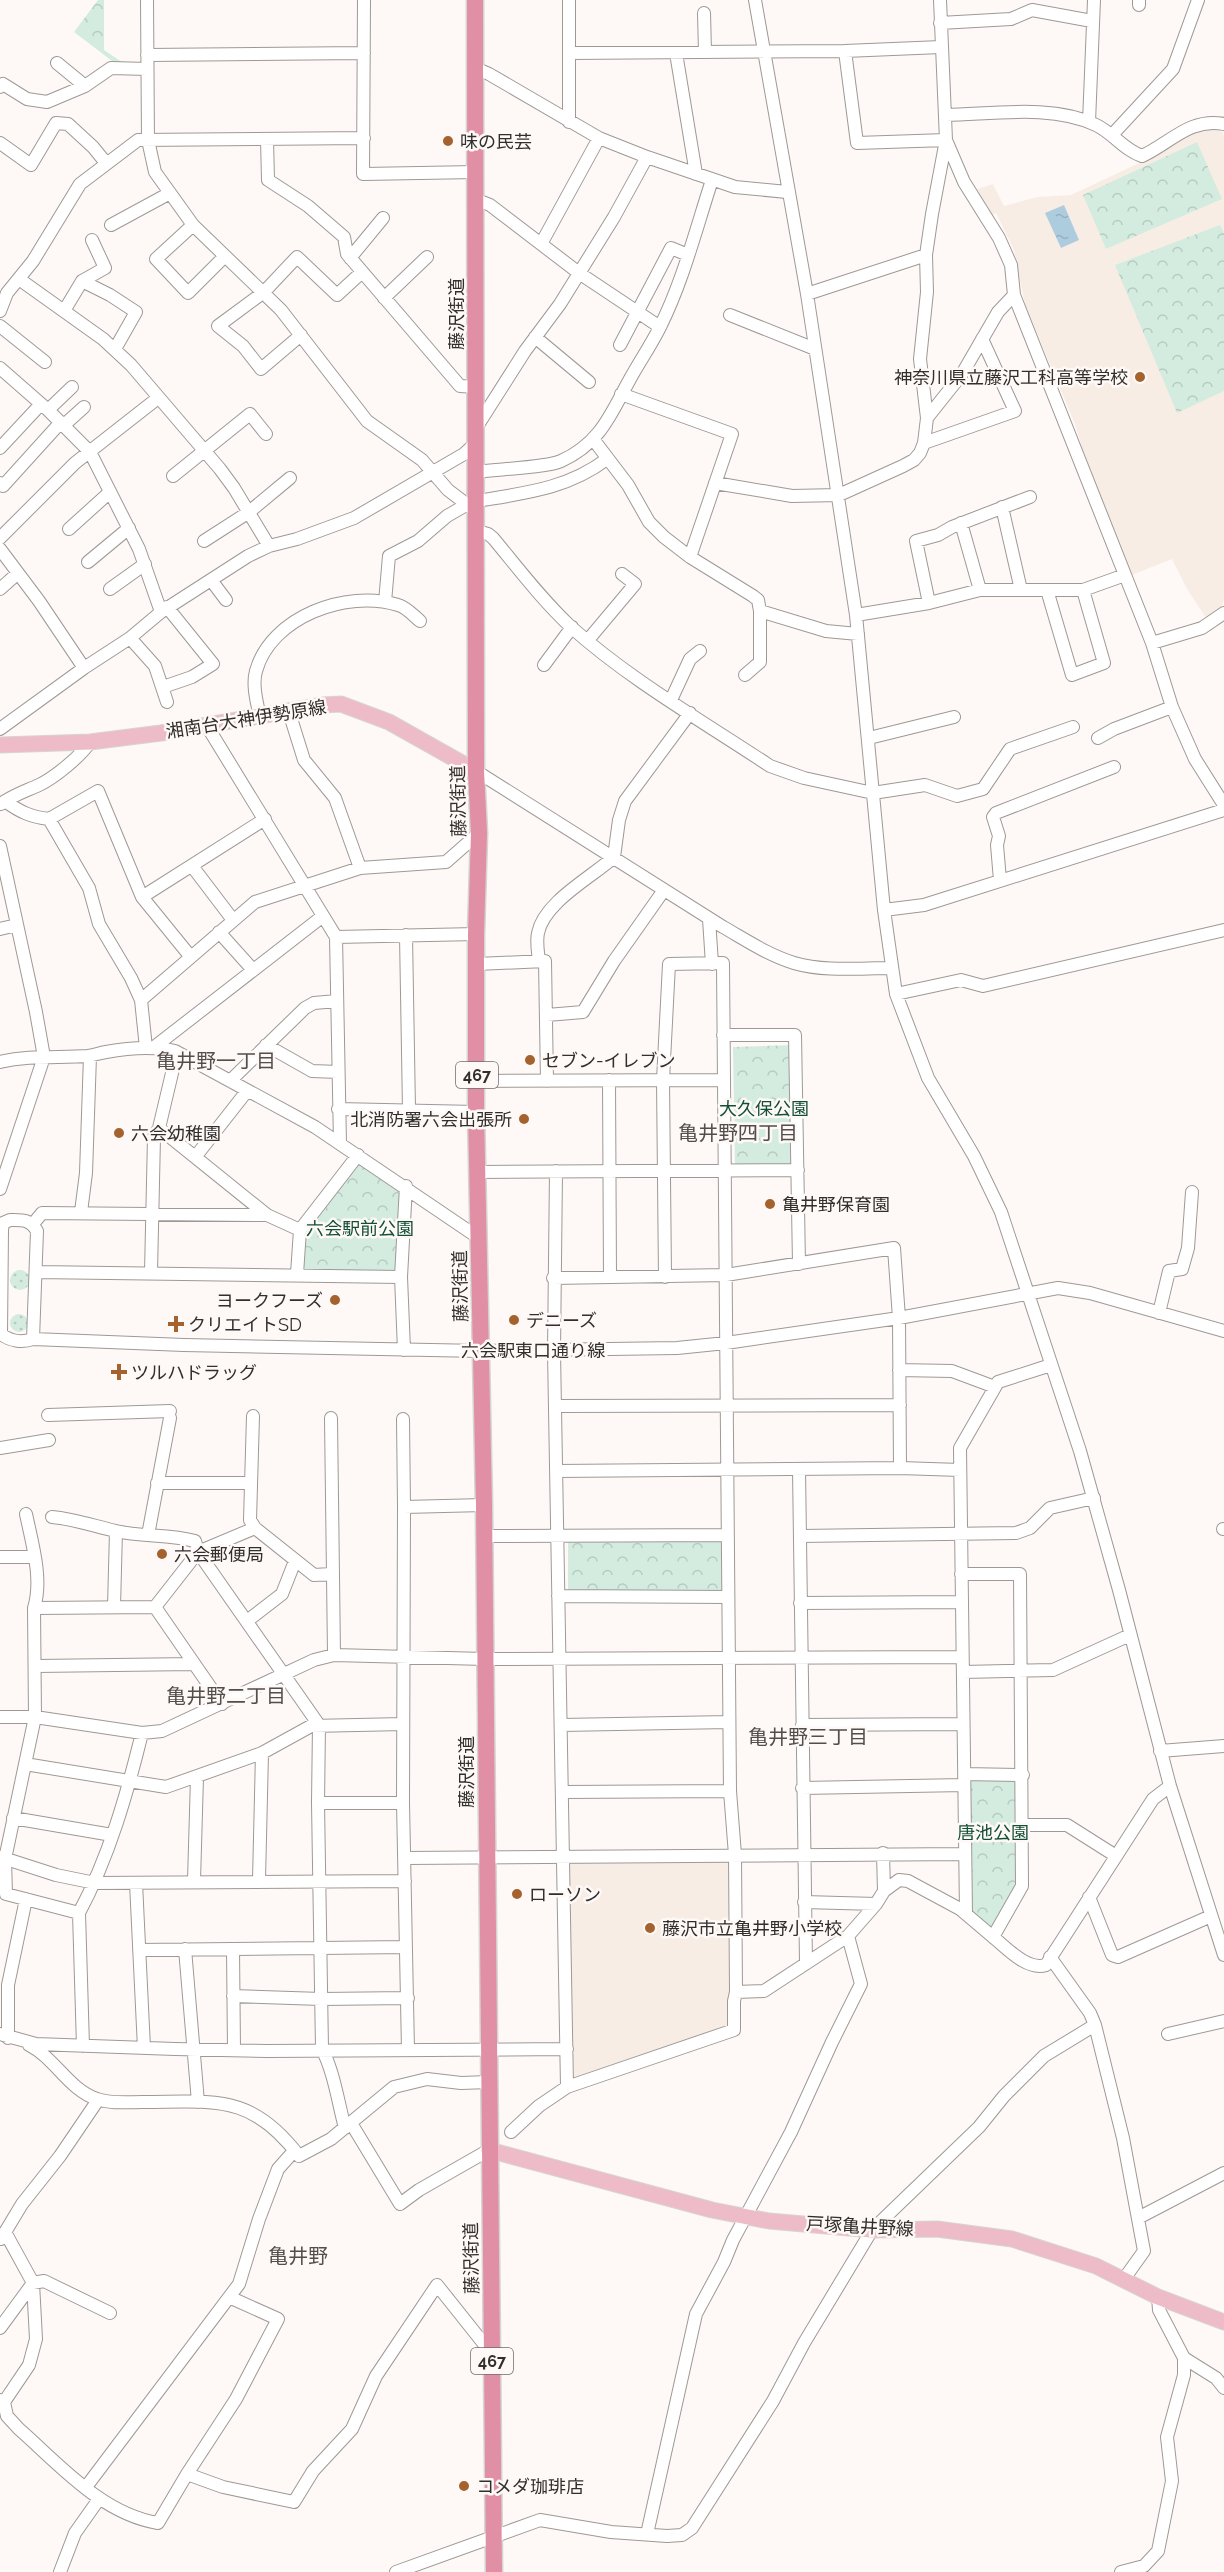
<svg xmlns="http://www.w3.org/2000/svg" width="1224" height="2572" font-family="Raleway,'Noto Sans JP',sans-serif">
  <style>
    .built { fill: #f8ede5 }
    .grass { fill: url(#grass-dots) }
    .park { fill: url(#park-crowns) }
    .water { fill: url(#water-ripples) }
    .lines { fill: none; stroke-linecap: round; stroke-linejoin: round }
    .minor-casing { stroke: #9e9996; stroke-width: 14 }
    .major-casing { stroke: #d6d5d5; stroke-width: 17 }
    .highway-casing { stroke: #d6d5d5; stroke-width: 19 }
    .minor { stroke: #fff; stroke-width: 12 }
    .major { stroke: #edbcc8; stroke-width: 15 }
    .highway { stroke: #e18fa4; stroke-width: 16 }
    .poi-dot { fill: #a4632e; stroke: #fef9f6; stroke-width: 2 }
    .labels { text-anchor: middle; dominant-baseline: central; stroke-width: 5; stroke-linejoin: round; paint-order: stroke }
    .shield { fill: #fef9f6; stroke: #6e6c6a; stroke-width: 1.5 }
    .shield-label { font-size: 16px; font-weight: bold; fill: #312f2e }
    .poi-label { font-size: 18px; fill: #312f2e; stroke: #fef9f6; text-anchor: start }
    .street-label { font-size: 18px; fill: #312f2e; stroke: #fef9f6 }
    .park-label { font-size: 18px; fill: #134f38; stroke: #fef9f6 }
    .neighbourhood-label { font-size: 20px; fill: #524e4c; stroke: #fef9f6 }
  </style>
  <defs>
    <pattern id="grass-dots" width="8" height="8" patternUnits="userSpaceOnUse" patternTransform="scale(1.5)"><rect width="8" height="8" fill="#d3ecdf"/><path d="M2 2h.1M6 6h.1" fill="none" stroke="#b6cbc0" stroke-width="1.8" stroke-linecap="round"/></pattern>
    <pattern id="park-crowns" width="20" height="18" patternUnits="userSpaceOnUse" patternTransform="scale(1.5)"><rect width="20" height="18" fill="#d3ecdf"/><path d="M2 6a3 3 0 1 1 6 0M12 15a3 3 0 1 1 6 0" fill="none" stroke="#b6cbc0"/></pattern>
    <pattern id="water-ripples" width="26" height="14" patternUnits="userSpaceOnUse" patternTransform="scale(1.5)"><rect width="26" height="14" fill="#adcddf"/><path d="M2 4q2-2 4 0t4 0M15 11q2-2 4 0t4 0" fill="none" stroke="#95b0c0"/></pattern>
  </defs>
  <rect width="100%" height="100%" fill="#fef9f6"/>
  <path class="built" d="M1212 128 1223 132 1224 138V599L1221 609 1208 621 1187 589 1172 559 1132 575 1085 458 1075 424 1025 305 1014 250 996 213 991 216 977 189 993 184 1004 206 1037 197 1071 195 1154 156 1195 130Z
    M727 1860 730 1863 731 2025 575 2082 571 2078 569 1867 572 1861Z"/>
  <path class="grass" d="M10 1280a10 10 0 1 1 20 0a10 10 0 1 1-20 0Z
    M10 1323a9 9 0 1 1 18 0a9 9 0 1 1-18 0Z"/>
  <path class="park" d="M98 0H104V50L128 66 120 67 74 32Z
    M1197 142 1222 199 1106 249 1083 195Z
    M1220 225 1224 233V391L1177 413 1115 265Z
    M794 1045 796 1169 735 1168 733 1047Z
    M359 1162 400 1189 401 1272 303 1269 305 1232Z
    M727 1540V1591L568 1592V1541Z
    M968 1778H1019L1018 1885 993 1931 969 1912Z"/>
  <path class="water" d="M1064 205 1079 240 1061 248 1045 213Z"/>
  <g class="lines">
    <defs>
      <path id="minor" d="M147 0 148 140 155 172 193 225 281 310 367 421 422 460 448 490 477 512
        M364 0 363 174 476 172
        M569 0V122
        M755 0 807 294 856 615 884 910 896 994 928 1078 974 1156 1001 1212 1080 1451 1119 1590 1170 1786 1224 1955
        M940 0 946 140 964 182 999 238 1011 265 1014 295 1152 643 1172 707 1195 759 1224 805
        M1139 5V0
        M704 13 705 52
        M940 23 1011 19 1032 10 1092 21
        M569 53 845 51 941 47
        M676 53 696 174
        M147 55 364 53
        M57 63 85 86
        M475 68 489 74 599 138 647 157 735 187 787 192
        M0 87 3 84 27 99 47 102 85 86 111 68 147 69
        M946 115C994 114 1052 104 1096 125 1113 133 1124 150 1142 156 1169 144 1190 117 1224 124
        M1089 122 1094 0
        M1112 135 1173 69 1198 0
        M267 139 268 180 308 206 344 237 347 254 460 386 476 387
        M0 143 31 165 56 123 68 124 93 147 106 163
        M475 199 490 205 579 273 660 327
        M111 225 170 193
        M193 225 156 259 188 293 224 257
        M541 244 599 138
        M350 258 383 218
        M19 279 103 339 131 365 220 469 234 488 269 546
        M82 281 110 295 136 312 115 349
        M807 294 926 255
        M384 298 427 257
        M0 311 7 293 33 261 80 184 138 140 364 138
        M64 311 82 281 105 268 92 240
        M730 315 815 349
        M0 326 45 362
        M301 335 261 369 243 346 218 326 264 292 297 257 337 295 362 272
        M535 337 589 382
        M620 345 671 248 688 255
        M0 368 48 410 90 452 139 549 161 612
        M621 394 732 434 690 557
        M48 410 72 387
        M927 418 962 374 998 312 1014 295
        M64 425 84 407
        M476 428 525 351 560 304 614 217 647 157
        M593 439 628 485 649 522 664 537 690 557 753 596 758 600 760 611 826 631 858 634
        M924 443 1015 411 982 339
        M0 448 41 404
        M475 472C496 469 545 468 561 461 601 443 611 413 630 379 640 361 651 345 660 327 683 281 696 229 712 180
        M173 476 250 414 266 434
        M0 483 3 486 61 422
        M715 483 792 496 839 495 903 466 914 460 920 453 924 443 927 418 920 359 927 292 926 255 932 214 946 140 857 143 845 51
        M477 501C525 493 567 489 607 459
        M1002 507 1021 590
        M961 523 980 590
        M69 529 110 492
        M477 531 488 534 493 538C518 568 542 600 571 627 630 680 704 722 770 766L804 778 873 793 925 785 957 796 983 789 1010 749 1073 727
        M0 538 75 463 158 398
        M204 541 249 512 290 478
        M0 549 39 601 84 668
        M88 562 129 528
        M211 580 226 600
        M0 589 18 573
        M110 589 145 564
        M1047 590 1072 675 1104 663 1083 590
        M385 602 389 556 418 541 447 516 466 505
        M929 603 916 541 938 535 952 527 1030 497
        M856 615 929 603 980 590H1083L1125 575
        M130 638 155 666 167 702
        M588 640 635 584 622 574
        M1152 643 1202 628 1224 613
        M544 665 572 627
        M745 675 760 662V611
        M163 687 192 677 213 664 167 607
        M671 700 690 659 700 651
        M289 712 304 760 335 798 360 868
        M260 717C257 703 252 685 256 671 271 617 346 589 398 605 406 607 413 615 420 621
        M207 726 336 937 340 1143
        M0 729 84 668 130 638 161 612 248 556 269 546 297 539 354 518 464 454 476 443
        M869 738 954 717
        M1098 738 1114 729 1172 707
        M476 771 723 927C746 940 768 955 794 963 825 972 859 968 891 968
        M5 801C20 812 31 817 49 819L89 888 99 924 131 978 141 1000 146 1048
        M1 804C13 795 26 791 39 785 54 778 81 756 90 742
        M49 819 98 791 142 897 190 956
        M0 846 36 1012 44 1057 0 1189
        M192 866 233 920
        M1000 880 997 845 999 836 993 817 996 813 1114 767
        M142 897 265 819
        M884 910 924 905 1224 810
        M709 919 712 964
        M0 929 17 925
        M219 932 253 970
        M406 935 409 1110
        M336 937 476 934
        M539 961C538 952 536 942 538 933 544 902 592 877 614 857L619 820 625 801 690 713
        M477 964 545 961 547 1081
        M896 994 961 980 983 986 1224 930
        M141 1000 255 902 360 868 446 862 479 833
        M547 1015 583 1012 614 961 664 890
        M723 1035H795L799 1264
        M266 1045 312 1071 338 1072
        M153 1048 323 916
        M0 1062C29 1055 58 1058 88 1056 94 1055 100 1053 106 1052 128 1048 153 1046 175 1051L315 1127 479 1238
        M609 1080 610 1277
        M230 1081 305 1008 314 1003 337 1001
        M477 1081 723 1080
        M338 1109 476 1112
        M159 1128 267 1215 300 1230
        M196 1156 247 1091
        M556 1171 554 1352 567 2087
        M477 1172 798 1170
        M81 1212 86 1173 90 1056
        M10 1220C23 1220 30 1219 37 1231L33 1339C22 1343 10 1341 1 1334L2 1230 3 1223Z
        M33 1224 42 1213 267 1215
        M36 1272 401 1277
        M151 1273 154 1137 159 1128 177 1052
        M297 1274 300 1230 358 1155
        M553 1278 726 1275 894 1248 899 1318 900 1468
        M1159 1313 1169 1271 1182 1269 1188 1248 1192 1192
        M33 1339 184 1345 481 1351 677 1348 726 1343 899 1318 1058 1288 1090 1293 1224 1331
        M404 1350 401 1277 406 1186
        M899 1370 952 1371 995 1387
        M555 1406 900 1405
        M48 1415 170 1411
        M253 1416 250 1520 255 1528 314 1575 331 1574
        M331 1418 334 1655
        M403 1419 404 1507 484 1505
        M0 1448 49 1440
        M799 1469 806 1963
        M556 1471 900 1468 960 1470
        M157 1483H250
        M404 1507 403 1803 408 2050
        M26 1514C32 1543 43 1579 34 1608L35 1717 5 1859 6 1894 79 1913C109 1857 127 1794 142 1733
        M52 1517C74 1519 94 1526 116 1531 142 1537 169 1534 195 1541L198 1552 319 1725 318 1803 322 2049C334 2072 338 2102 345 2128
        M1223 1529H1224
        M148 1535 170 1418
        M484 1536 727 1535
        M800 1536 1016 1533 1030 1528 1050 1508 1094 1498
        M0 1557H34
        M558 1596 728 1597
        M800 1603 962 1602
        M114 1607 116 1531
        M155 1607 198 1552 255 1528
        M34 1608 155 1607 222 1704
        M247 1621 282 1594 295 1561
        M36 1666 194 1664
        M963 1672 1053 1670 1130 1635
        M0 1717H35L142 1733 162 1731 314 1660 334 1655 485 1659 962 1657
        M561 1725 729 1722
        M802 1725 963 1724
        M1160 1751 1224 1746
        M25 1764 166 1787 262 1753 311 1726 403 1724
        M964 1774 1023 1775
        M802 1788 964 1785
        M562 1792 730 1791
        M318 1803H403
        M13 1818 112 1835
        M1022 1825H1067L1116 1856
        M0 1857 56 1875 95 1883 405 1881
        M405 1858 965 1854
        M259 1880 262 1753
        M194 1881 197 1777
        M136 1883 144 2048
        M884 1891 899 1880 908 1881 960 1909 993 1937 1022 1886 1020 1574H961
        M1089 1897 1112 1955 1118 1957 1211 1916
        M804 1902 876 1904
        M79 1913 83 2046
        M966 1913 960 1448 998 1382 1051 1365
        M993 1937C1007 1948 1027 1971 1046 1965L1153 1799 1170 1786
        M185 1949 198 2102
        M233 1949 234 2050
        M139 1950 406 1947
        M1050 1957 1090 2013 1095 2025 1123 2138 1144 2251 1124 2279
        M736 1992 764 1991 848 1936 876 1904 884 1891 883 1853
        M233 1996 321 1999 408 1998
        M0 2034 36 2044 175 2049 267 2051 567 2049
        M1168 2034 1224 2021
        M8 2038V1985L26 1899
        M29 2045C55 2058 69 2090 97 2099 111 2104 128 2102 143 2102 215 2102 251 2093 299 2156L331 2139 394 2087 427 2079 461 2083 489 2082
        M351 2123 400 2204 419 2190 489 2150
        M511 2132 539 2106 567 2087 734 2030V2001L736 1992 735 1855 730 1791 723 963 669 964 663 1080 665 1277
        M1138 2218 1224 2173
        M1 2239 22 2204 60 2156 98 2100
        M1158 2297 1159 2310 1184 2358 1216 2378 1224 2388
        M0 2328 33 2283 44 2281 110 2313
        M0 2400 4 2402 7 2416 19 2429C60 2465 102 2514 158 2523L187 2474 236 2399 278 2319 229 2297
        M4 2402 29 2365 36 2339 33 2283 5 2232
        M187 2474 223 2487 294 2502 313 2471 352 2429 376 2376 437 2285 492 2354
        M86 2487 239 2284 259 2219 278 2169 294 2151
        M647 2534 696 2314 724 2262 733 2240 791 2132 832 2042 861 1984 848 1936
        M60 2572 75 2533 99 2499
        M396 2572 540 2520 611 2532 667 2536 682 2535 692 2528 773 2401 804 2343 872 2230 979 2127 1004 2096 1044 2056 1095 2025
        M1121 2572 1144 2566 1158 2551 1172 2481 1167 2437 1184 2375V2358"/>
      <path id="major" d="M0 745 90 742 161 733 323 705 341 704 389 722 476 771
        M489 2150 712 2210 769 2221 872 2230 937 2229 1012 2239 1096 2266 1158 2297 1224 2322"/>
      <path id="highway" d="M475 0 476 771 479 833 476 934V1112L484 1505 494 2572"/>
    </defs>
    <use href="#minor" class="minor-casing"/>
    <use href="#major" class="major-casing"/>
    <use href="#highway" class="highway-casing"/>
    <use href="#minor" class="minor"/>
    <use href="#major" class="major"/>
    <use href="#highway" class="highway"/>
  </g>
  <g class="poi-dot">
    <circle cx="448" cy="141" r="6"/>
    <circle cx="1140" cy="377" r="6"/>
    <circle cx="530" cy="1060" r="6"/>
    <circle cx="524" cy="1119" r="6"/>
    <circle cx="119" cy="1133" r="6"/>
    <circle cx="770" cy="1204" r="6"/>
    <circle cx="335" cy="1300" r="6"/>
    <circle cx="514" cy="1320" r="6"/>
    <path d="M173 1315h6v6h6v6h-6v6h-6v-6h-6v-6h6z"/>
    <path d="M116 1363h6v6h6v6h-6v6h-6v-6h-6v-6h6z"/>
    <circle cx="162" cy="1554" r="6"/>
    <circle cx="517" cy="1894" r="6"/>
    <circle cx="650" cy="1928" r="6"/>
    <circle cx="464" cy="2486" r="6"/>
  </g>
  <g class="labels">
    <g class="shield">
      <rect x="456" y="1062" width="42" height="26" rx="4.5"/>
      <rect x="471" y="2348" width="42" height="26" rx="4.5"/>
    </g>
    <g class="shield-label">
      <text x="477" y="1075">467</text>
      <text x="492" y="2361">467</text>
    </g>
    <g class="poi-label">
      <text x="460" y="141">味の民芸</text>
      <text x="1128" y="377" text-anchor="end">神奈川県立藤沢工科高等学校</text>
      <text x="542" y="1060">セブン-イレブン</text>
      <text x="512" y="1119" text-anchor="end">北消防署六会出張所</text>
      <text x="131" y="1133">六会幼稚園</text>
      <text x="782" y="1204">亀井野保育園</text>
      <text x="323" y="1300" text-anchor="end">ヨークフーズ</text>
      <text x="526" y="1320">デニーズ</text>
      <text x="188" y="1324">クリエイトSD</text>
      <text x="131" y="1372">ツルハドラッグ</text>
      <text x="174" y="1554">六会郵便局</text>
      <text x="529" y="1894">ローソン</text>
      <text x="662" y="1928">藤沢市立亀井野小学校</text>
      <text x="476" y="2486">コメダ珈琲店</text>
    </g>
    <g class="street-label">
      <text transform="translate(456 314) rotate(-90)">藤沢街道</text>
      <text transform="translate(246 719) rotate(-9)">湘南台大神伊勢原線</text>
      <text transform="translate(458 801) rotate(-91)">藤沢街道</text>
      <text transform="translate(460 1286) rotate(-91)">藤沢街道</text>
      <text x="533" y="1350">六会駅東口通り線</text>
      <text transform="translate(466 1772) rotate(-90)">藤沢街道</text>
      <text transform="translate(860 2226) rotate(3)">戸塚亀井野線</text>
      <text transform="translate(471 2258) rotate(-91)">藤沢街道</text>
    </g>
    <g class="park-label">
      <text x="764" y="1108">大久保公園</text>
      <text x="360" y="1228">六会駅前公園</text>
      <text x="993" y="1832">唐池公園</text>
    </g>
    <g class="neighbourhood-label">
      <text x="216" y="1061">亀井野一丁目</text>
      <text x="738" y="1133">亀井野四丁目</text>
      <text x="226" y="1696">亀井野二丁目</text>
      <text x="808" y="1737">亀井野三丁目</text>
      <text x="298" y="2256">亀井野</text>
    </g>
  </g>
</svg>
